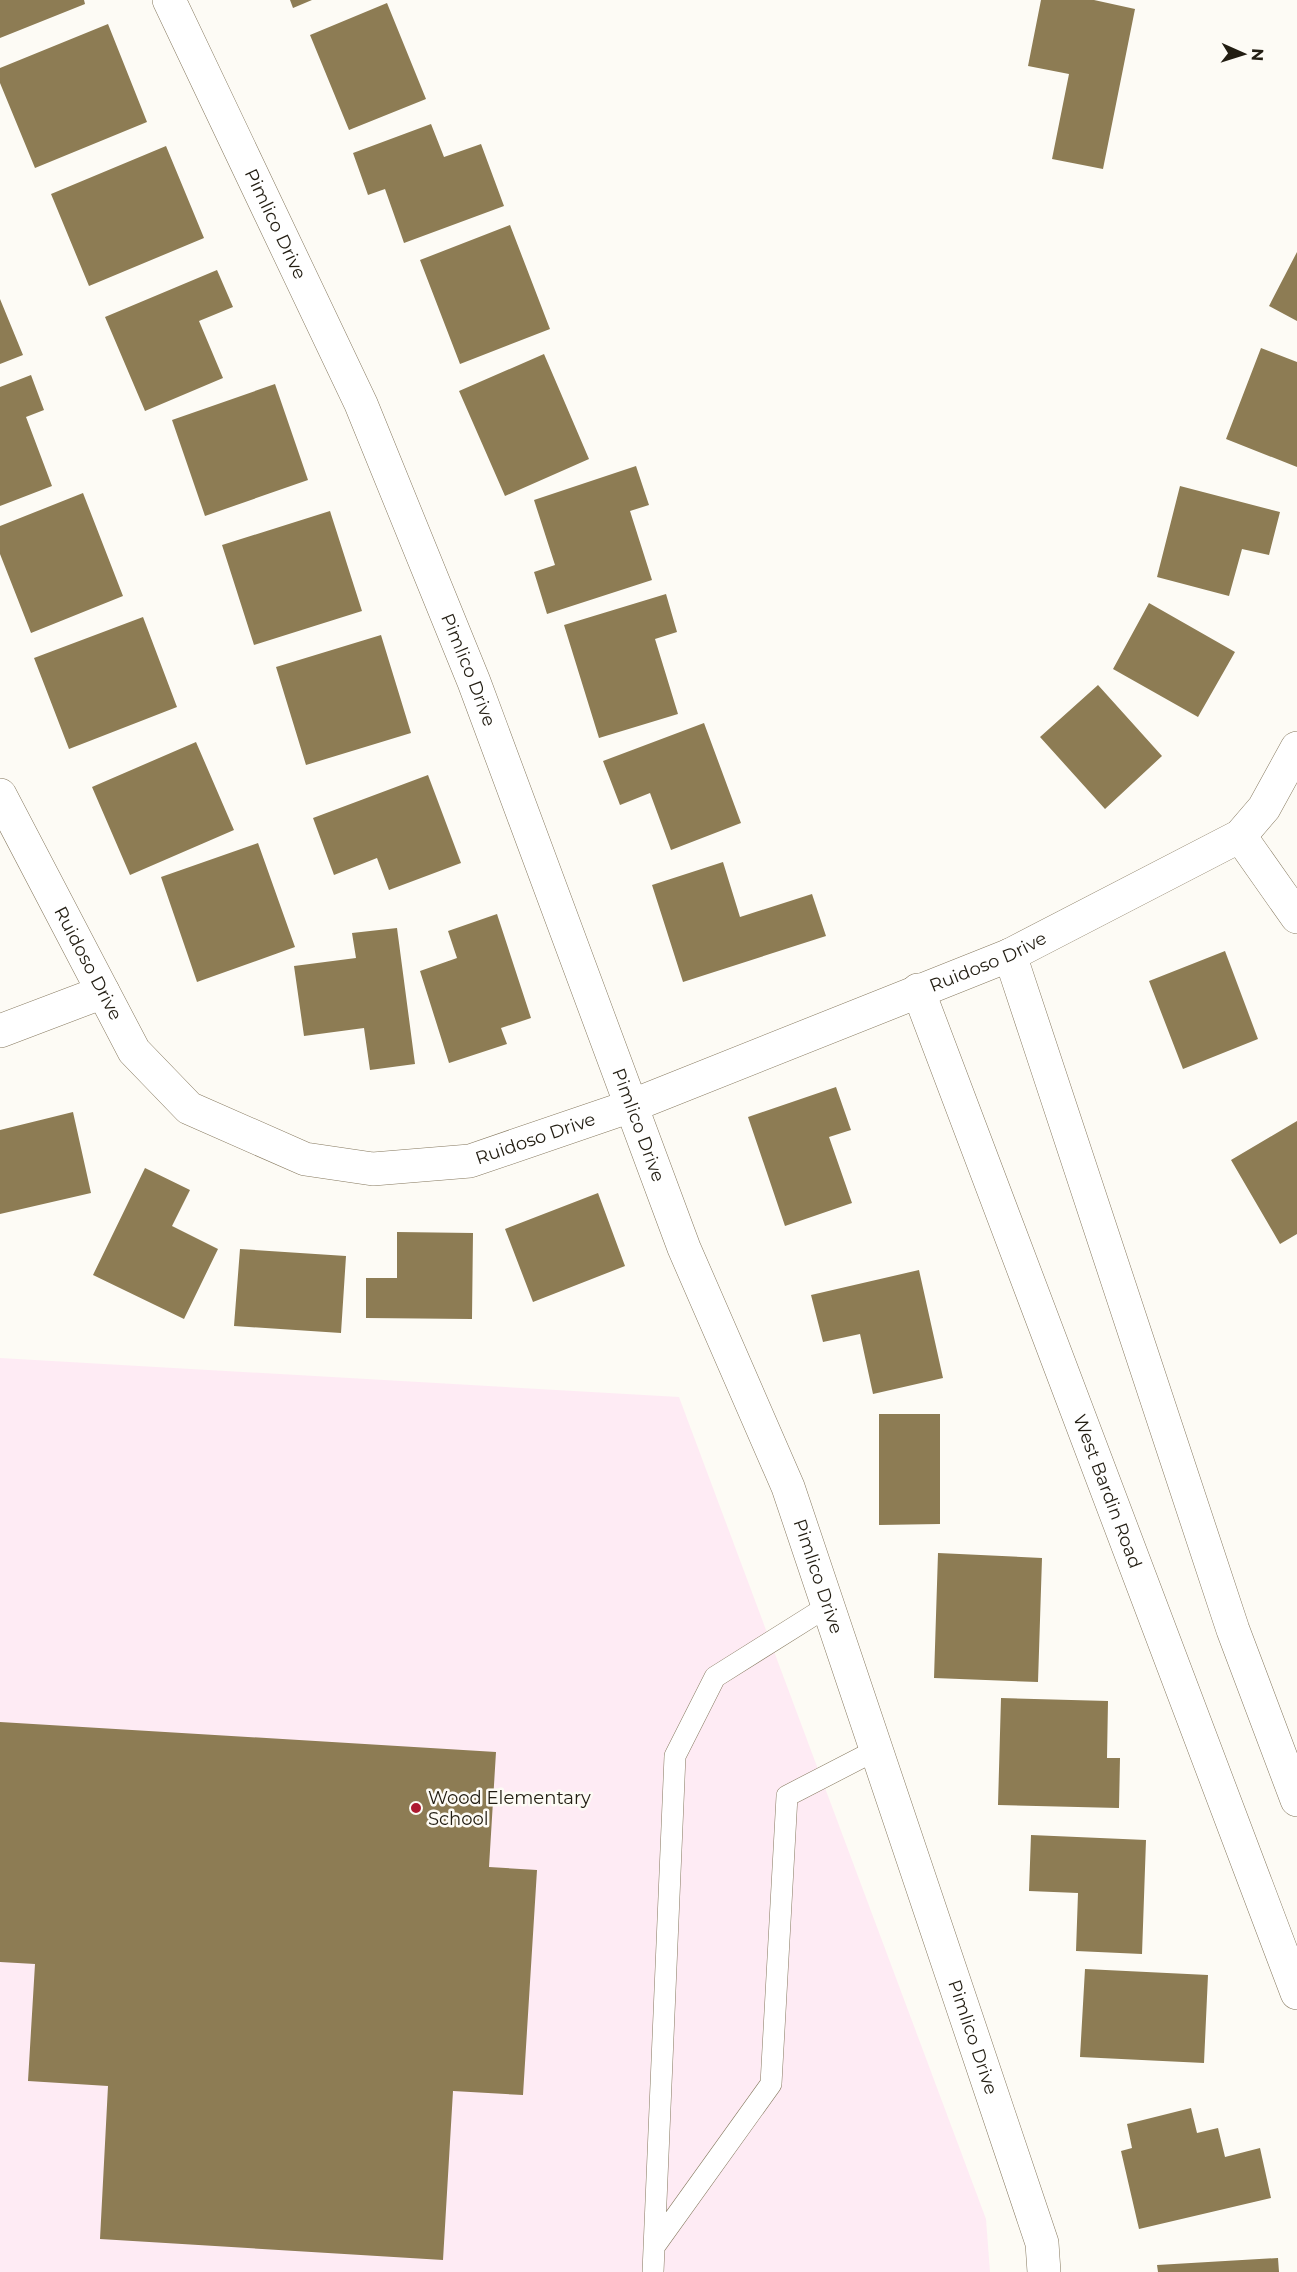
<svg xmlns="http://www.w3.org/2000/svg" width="1297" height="2272" font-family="Montserrat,sans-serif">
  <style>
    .industrial { fill: #feebf4 }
    .building { fill: #8d7c54 }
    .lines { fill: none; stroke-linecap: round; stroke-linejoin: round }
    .lane-casing { stroke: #86795f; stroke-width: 22 }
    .street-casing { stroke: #86795f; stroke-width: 34 }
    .lane { stroke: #fff; stroke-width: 21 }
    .street { stroke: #fff; stroke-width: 33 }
    .poi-dot { fill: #ad192f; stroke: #fdfbf5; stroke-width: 2 }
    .labels { text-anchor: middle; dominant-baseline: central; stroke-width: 5; stroke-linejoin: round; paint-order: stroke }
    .street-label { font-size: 18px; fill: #221d12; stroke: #fdfbf5 }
    .poi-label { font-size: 18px; fill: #221d12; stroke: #fdfbf5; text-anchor: start }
  </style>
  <rect width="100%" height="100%" fill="#fdfbf5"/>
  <path class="industrial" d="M0 1358 679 1397 986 2219 990 2272H0Z"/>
  <path class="building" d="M0 0H84L85 4 0 38Z
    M290 0H312L293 8Z
    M1041 0H1094L1135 9 1103 169 1052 159 1069 74 1028 66Z
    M387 3 426 99 349 130 310 35Z
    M108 24 147 122 35 168 0 83V68Z
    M431 124 444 157 481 144 504 206 404 243 385 189 368 195 353 153Z
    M166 146 204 238 89 286 51 194Z
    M510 225 550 329 460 364 420 260Z
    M1297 252V321L1269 306Z
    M217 270 233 307 199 321 223 378 145 411 105 317Z
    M0 299 23 355 0 364Z
    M1261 348 1297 362V467L1226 439Z
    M544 354 589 459 505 496 459 391Z
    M31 375 44 410 26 417 52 486 0 506V387Z
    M275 384 308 480 205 516 172 420Z
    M636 466 649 505 630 511 652 580 547 614 534 572 555 565 534 500Z
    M1180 486 1280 512 1269 555 1242 549 1229 596 1157 577Z
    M83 493 123 596 31 633 0 554V526Z
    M330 511 362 611 254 645 222 545Z
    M666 594 677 632 655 639 678 714 599 738 564 625Z
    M1149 603 1235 652 1198 717 1113 669Z
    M143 617 177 707 69 749 34 658Z
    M381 635 411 733 306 765 276 667Z
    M1098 685 1162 756 1105 809 1040 737Z
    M704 723 741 823 671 850 650 793 620 805 603 761Z
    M196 742 234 830 130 875 92 787Z
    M428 775 461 863 389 890 377 858 334 875 313 818Z
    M258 843 295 947 197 982 161 877Z
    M723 862 740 917 812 894 826 936 683 982 652 885Z
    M497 914 531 1018 501 1028 507 1044 449 1063 420 971 457 958 448 931Z
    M397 928 415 1064 370 1070 364 1028 304 1036 294 966 356 958 352 933Z
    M1225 951 1258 1039 1183 1069 1149 981Z
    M836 1087 851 1130 829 1137 852 1203 785 1226 748 1117Z
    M73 1112 91 1193 0 1214V1130Z
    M1297 1121V1234L1280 1244 1231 1160Z
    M145 1168 190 1190 172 1226 218 1249 184 1319 93 1275Z
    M598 1193 625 1266 533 1302 505 1229Z
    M397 1232 473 1233 472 1319 366 1318V1278H397Z
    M240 1249 346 1256 341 1333 234 1326Z
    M919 1270 943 1378 873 1394 860 1334 823 1342 811 1295Z
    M879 1414H940V1524L879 1525Z
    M938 1553 1042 1558 1038 1682 934 1678Z
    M1001 1698 1108 1701 1107 1758H1120L1119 1808 998 1805Z
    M0 1722 496 1752 489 1867 537 1870 523 2095 453 2091 443 2260 100 2239 108 2086 28 2081 35 1964 0 1962Z
    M1031 1835 1146 1840 1142 1954 1076 1951 1078 1893 1029 1891Z
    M1085 1969 1208 1975 1204 2063 1080 2057Z
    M1191 2108 1197 2133 1218 2128 1225 2157 1260 2148 1271 2198 1139 2229 1121 2151 1132 2148 1127 2124Z
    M1278 2258 1279 2272H1158L1157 2265Z"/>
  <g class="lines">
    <defs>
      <path id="lane" d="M654 2247 771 2084 787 1796 876 1750
        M653 2272 675 1756 715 1677 828 1606"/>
      <g id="street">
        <path id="s1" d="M169 0 361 404 474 682 684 1248 788 1487 1042 2243 1044 2272"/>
        <path id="s2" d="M0 795 134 1051 189 1108 305 1159 373 1169 470 1161 631 1106 1010 955 1240 836 1264 808 1297 748"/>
        <path d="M1240 836 1297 917"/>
        <path d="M1010 955 1233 1630 1297 1800"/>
        <path id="s3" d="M918 990 1297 1993"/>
        <path d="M0 1031 103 992"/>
      </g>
    </defs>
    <use href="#lane" class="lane-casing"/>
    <use href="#street" class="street-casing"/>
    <use href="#lane" class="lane"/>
    <use href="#street" class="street"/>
  </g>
  <circle class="poi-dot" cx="416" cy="1808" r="6"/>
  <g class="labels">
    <g class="street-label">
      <text stroke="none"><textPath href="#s1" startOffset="248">Pimlico Drive</textPath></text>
      <text stroke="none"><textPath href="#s1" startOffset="734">Pimlico Drive</textPath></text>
      <text stroke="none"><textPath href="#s2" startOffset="1216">Ruidoso Drive</textPath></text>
      <text stroke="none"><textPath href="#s2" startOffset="190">Ruidoso Drive</textPath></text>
      <text stroke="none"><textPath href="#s1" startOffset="1220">Pimlico Drive</textPath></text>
      <text stroke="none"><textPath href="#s2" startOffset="730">Ruidoso Drive</textPath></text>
      <text stroke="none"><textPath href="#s3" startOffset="536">West Bardin Road</textPath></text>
      <text stroke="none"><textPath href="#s1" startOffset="1706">Pimlico Drive</textPath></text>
      <text stroke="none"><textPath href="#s1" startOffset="2192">Pimlico Drive</textPath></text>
    </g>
    <g class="poi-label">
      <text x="428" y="1798">Wood Elementary<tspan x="428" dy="21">School</tspan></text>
    </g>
  </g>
  <g transform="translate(1243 54) rotate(93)" stroke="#fdfbf5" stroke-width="4.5" paint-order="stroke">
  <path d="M0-4.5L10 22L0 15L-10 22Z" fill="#221d12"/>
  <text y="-9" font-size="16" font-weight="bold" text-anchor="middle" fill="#221d12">N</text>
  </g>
</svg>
